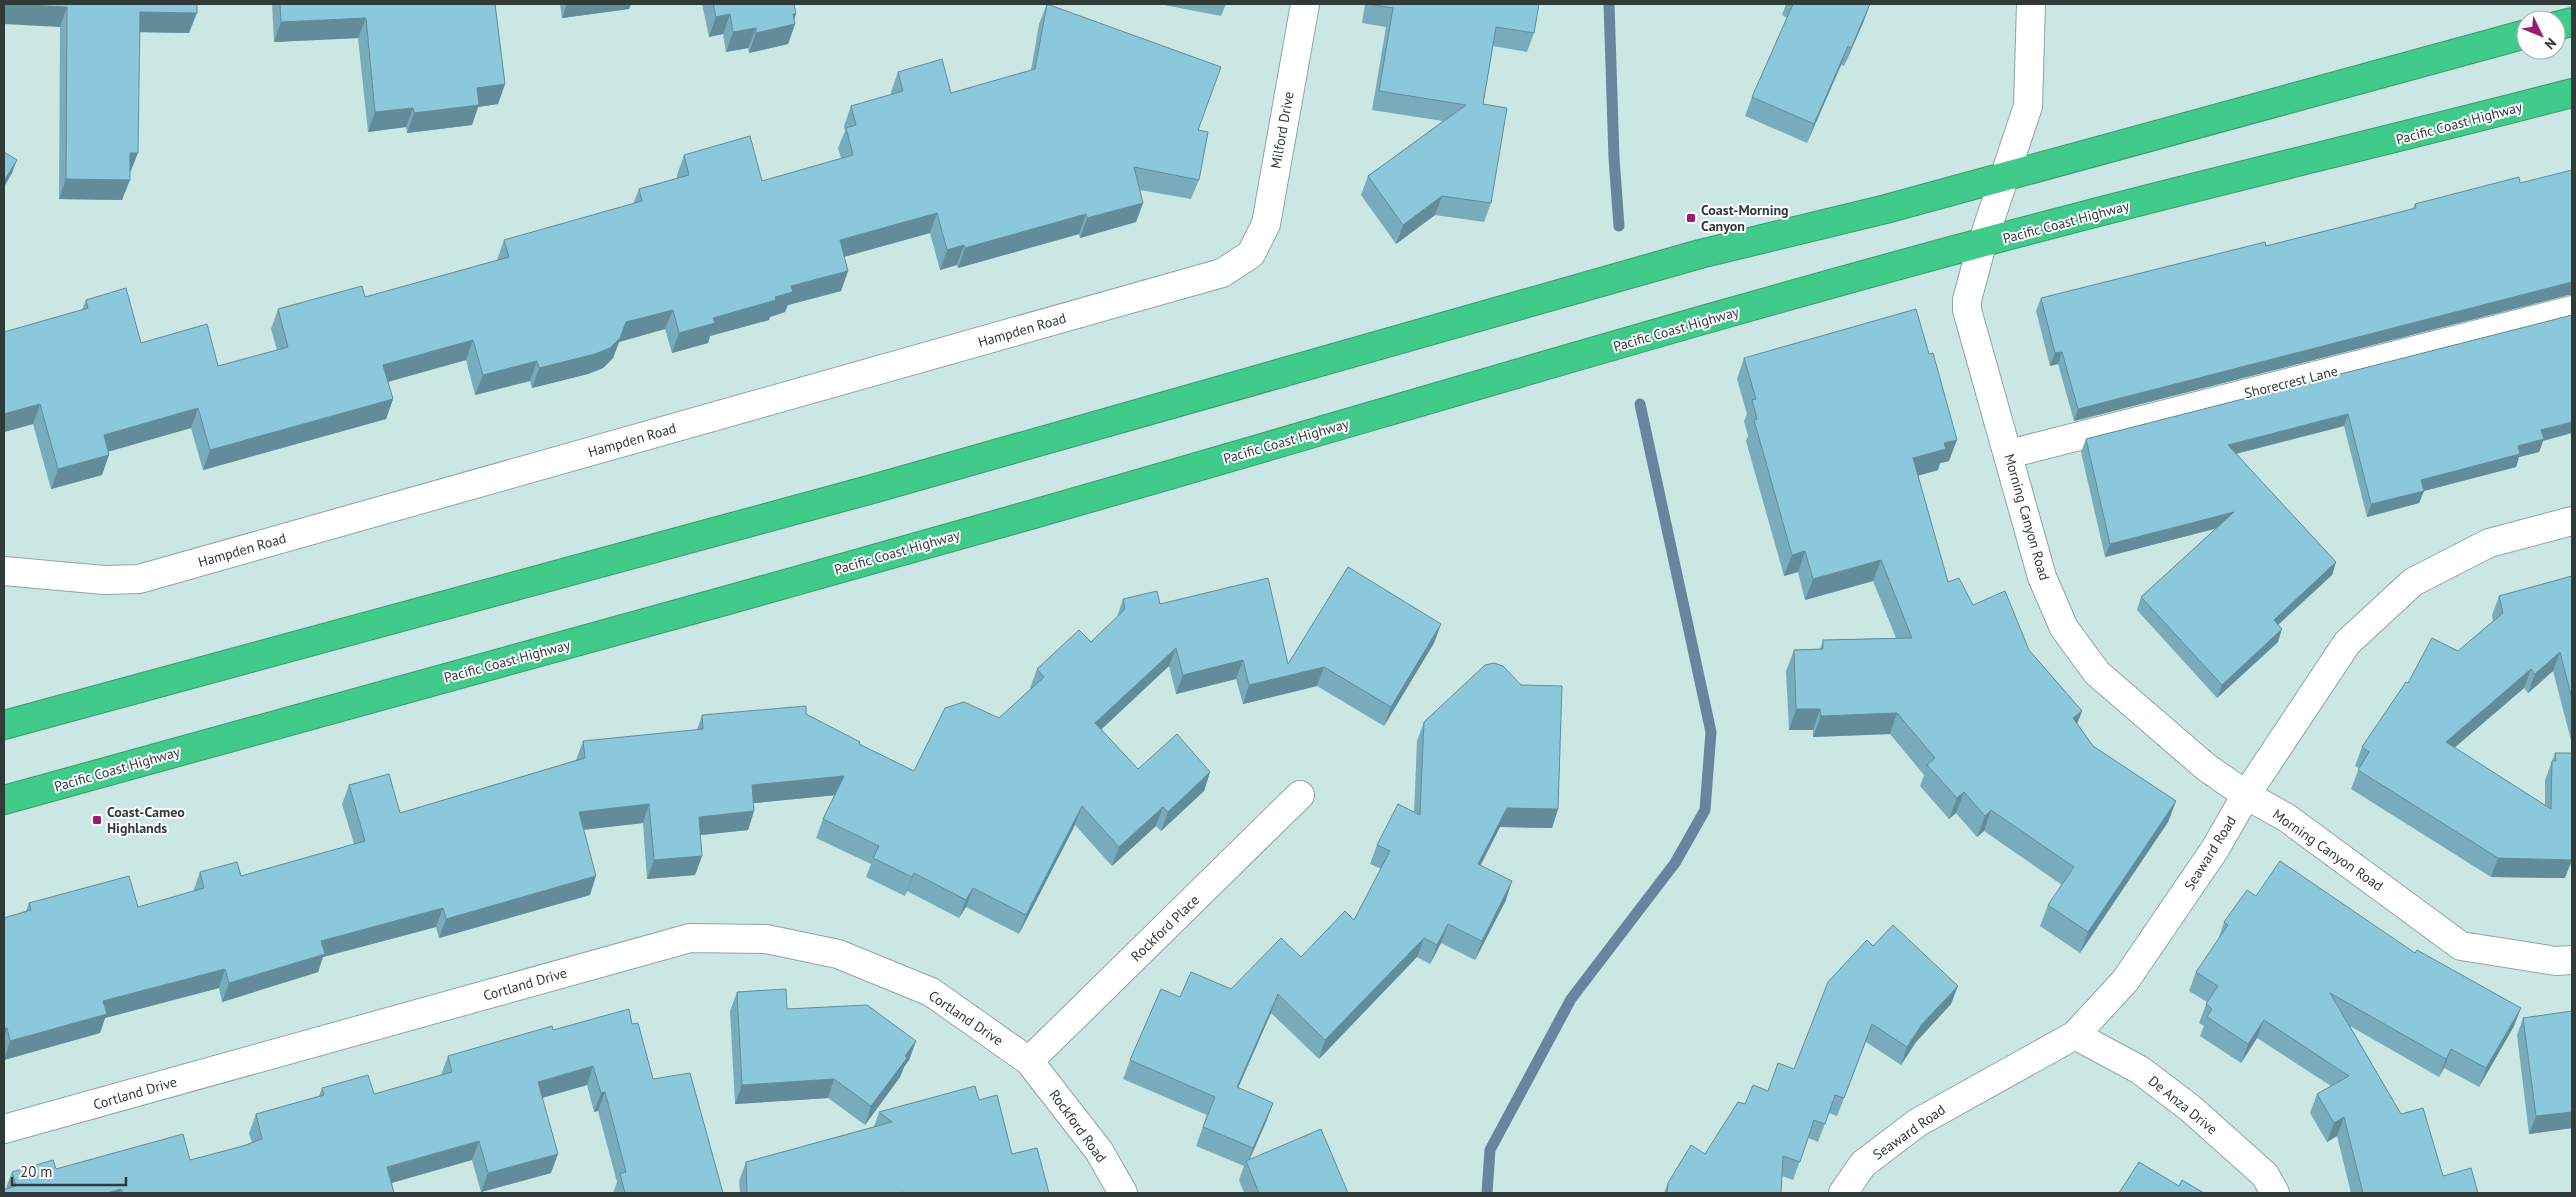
<svg xmlns="http://www.w3.org/2000/svg" width="2576" height="1197" font-family="'PT Sans',sans-serif">
  <style>
    .lines { fill: none; stroke-linecap: round; stroke-linejoin: round }
    .stream { stroke: #69849e; stroke-width: 11 }
    .minor-casing { stroke: #8ba6a3; stroke-width: 30 }
    .highway-casing { stroke: #3a986e; stroke-width: 30 }
    .minor { stroke: #fff; stroke-width: 28 }
    .highway { stroke: #40ca8b; stroke-width: 28 }
    .wall { fill: #78acbc }
    .shaded-wall { fill: #628c99 }
    .building { fill: #8cc8db; stroke: #628c99 }
    .poi-dot { fill: #991d76; stroke: #fff; stroke-width: 2 }
    .labels { text-anchor: middle; dominant-baseline: central; stroke-width: 4; stroke-linejoin: round; paint-order: stroke }
    .street-label { font-size: 14px; fill: #2f3a39; stroke: #fff }
    .poi-label { font-size: 14px; font-weight: bold; fill: #2f3a39; stroke: #fff; text-anchor: start }
  </style>
  <rect width="100%" height="100%" fill="#cbe7e4"/>
  <g class="lines">
    <path class="stream" d="M1609 4 1614 158 1619 226
      M1487 1193 1490 1150 1571 999 1675 863 1705 810 1711 732 1640 404"/>
    <defs>
      <path id="minor" d="M2031 4 2028 106 1982 244 1967 300V310L2042 577 2064 628 2097 673 2206 767 2246 795 2287 818 2461 946 2556 961 2572 960
        M2009 454 2572 310
        M4 571 104 580 139 579 1222 273 1251 254 1266 224 1305 4
        M2075 1035 2140 1070 2190 1108 2265 1175 2275 1193
        M1029 1061 1300 795
        M4 1129 690 938 766 939 838 954 931 992 1029 1061 1099 1151 1123 1193
        M1843 1193 1863 1164 1917 1123 2075 1035 2125 981 2215 849 2246 795 2347 643 2413 582 2489 543 2572 521"/>
      <path id="highway" d="M2556 26 2572 22
        M4 725 876 488 1700 254 1886 209 2526 34
        M4 800C343 705 684 614 1023 517 1375 417 1725 309 2079 217 2243 174 2408 136 2572 93"/>
    </defs>
    <use href="#minor" class="minor-casing"/>
    <use href="#highway" class="highway-casing"/>
    <use href="#minor" class="minor"/>
    <use href="#highway" class="highway"/>
  </g>
  <path class="wall" d="M4 4H197L189 33 139 32 130 173 122 200 59 199 60 27Z
    M272 4H500H495L505 84 498 104 478 107 472 125 407 133 406 127 368 132 358 38 274 42Z
    M560 4H631L629 9 562 18Z
    M702 4H794L796 14 794 19 795 24 788 44 749 53 748 48 726 52 723 34 709 37Z
    M1047 4 1198 130 1199 180 1191 199 1140 190 1143 203 1136 222 1080 238 1079 234 958 268 957 265 940 270 930 233 844 257 848 271 841 291 788 305 785 312 770 317 769 320 710 336 708 343 672 353 665 329 619 342 613 358 603 368 588 374 532 388 530 381 475 395 466 360 388 382 393 399 386 419 203 470 191 428 108 451 102 475 51 489 33 424 4 432V332L82 310 86 300 141 343 218 366 277 350 271 329 278 309 365 297 497 260 504 240 633 204 639 189 677 178V175L684 155 762 181 841 158 838 148 845 131 844 126 851 106 892 95 891 92 898 72 951 93 1031 70 1039 24Z
    M1159 4H1226L1221 16Z
    M1365 4H1539L1534 33 1527 52 1493 46 1483 104 1491 203 1484 222 1435 215 1396 244 1361 195 1368 176 1443 121 1372 110 1386 27 1362 23Z
    M1786 4H1870L1863 23 1844 66 1841 65 1807 143 1745 116 1752 97 1787 18 1782 15Z
    M2520 183 2568 295 2074 421 2058 364 2050 366 2036 311 2041 298 2266 246 2413 209 2415 204Z
    M2572 315 2543 441 2539 452 2519 457 2516 467 2424 491 2419 503 2367 517 2344 426 2236 454 2336 562 2332 575 2278 625V642L2217 698 2137 610 2141 597 2217 528 2105 557 2081 452 2086 439Z
    M1744 358 1949 461 1940 463 1938 470 1918 476 1948 582 1973 605 2029 650 2082 711 2077 724 2093 746 2176 801 2168 822 2080 953 2040 926 2048 905 2062 885 1984 831 1977 837 1956 813 1949 819 1920 786 1924 775 1890 734 1813 737V730H1789L1786 671 1794 650 1820 649 1823 640 1896 638 1873 581 1805 600 1798 572 1784 576 1746 441 1748 436 1744 421 1747 414 1737 379Z
    M2572 576V744L2553 671 2528 693 2524 688 2454 748 2545 805V780L2555 753 2565 878 2491 877 2351 789 2359 768 2355 766 2362 747 2408 683 2458 651 2493 621 2492 615 2499 596Z
    M1123 599 1160 604 1288 664 1441 624 1434 643 1384 726 1317 686 1243 704 1236 679 1176 694 1169 666 1101 729 1138 769 1210 772 1204 791 1161 831 1156 826 1112 866 1075 825 1019 934 966 907 959 918 907 891 905 896 866 877 871 864 816 838 823 819 835 795 754 803V811L748 830 700 835 702 856 695 875 647 879 643 823 583 830 590 895 439 938 436 927 323 957 318 972 222 1002 219 988 105 1018 100 1033 4 1060V918L26 911 29 903 138 907 193 892 200 872 241 876 354 844 342 804 349 785 400 813 576 760 583 741 697 730 702 715 806 714 859 744 914 771 999 718 1031 689 1030 688 1037 669 1091 642 1117 617Z
    M1424 722 1558 809 1552 828 1500 827 1481 865 1506 900 1475 960 1441 943 1430 964 1417 957 1319 1059 1271 1013 1238 1088 1273 1103 1266 1122 1250 1159 1348 1193H1244L1239 1180 1244 1166 1196 1146 1207 1115 1123 1079 1130 1060 1180 997 1231 989 1301 957 1354 920 1381 869 1370 864 1377 845 1414 812 1417 741Z
    M2256 896 2514 1026 2479 1087 2444 1068 2439 1077 2350 1026 2401 1114 2443 1176 2478 1193H2351L2337 1136 2327 1142 2310 1113 2317 1094 2331 1086 2257 1038 2241 1063 2200 1036 2204 1026 2199 1023 2207 1002 2189 991 2196 972 2218 940 2224 922Z
    M1873 946 1951 1004 1916 1042 1901 1065 1866 1042 1837 1116 1829 1113 1818 1142 1808 1138 1793 1180 1782 1176 1781 1193H1664L1668 1183 1705 1154 1745 1104 1768 1091 1794 1069Z
    M737 992 787 1009 916 1041 909 1060 904 1067 900 1077 865 1125 828 1098 735 1104 730 1011Z
    M2572 1011V1132V1128L2529 1134 2517 1035 2523 1018Z
    M632 1024 653 1079 723 1193H613L617 1182 598 1111 594 1112 587 1085 542 1098 551 1173 481 1192 472 1160 392 1183 394 1193H4L12 1172 190 1160 243 1146 252 1143 249 1133 256 1114 319 1096 322 1088 374 1094 441 1075 448 1056 553 1030Z
    M979 1100 1012 1154 1049 1193H740L739 1181 746 1162 874 1127 879 1112Z"/>
  <path class="shaded-wall" d="M4 4 67 7 60 27 4 24Z
    M567 4H631L629 9 562 18Z
    M1870 4 1863 23 1844 66 1851 48Z
    M140 12 197 13 189 33 132 32Z
    M730 14 723 34 709 37 716 17Z
    M793 14H796L792 25 795 24 788 44 749 53 756 33Z
    M366 18 358 38 274 42 281 22Z
    M756 28 748 48 726 52 733 32Z
    M1848 46 1841 65 1807 143 1814 124Z
    M505 84 498 104 478 107 472 125 407 133 414 113 477 88Z
    M413 108 406 127 368 132 375 112Z
    M130 153H138L130 173H123Z
    M17 160 12 173 4 187V181Z
    M66 179 130 180 122 200 59 199Z
    M1442 196 1435 215 1396 244 1403 225Z
    M1143 203 1136 222 1080 238 1087 218Z
    M937 213 930 233 832 260 840 240Z
    M1086 214 1079 234 958 268 965 248Z
    M964 245 957 265 940 270 947 250Z
    M848 271 841 291 788 305 785 312 770 317 769 320 710 336 708 343 672 353 679 333 713 318 775 297 791 286Z
    M2572 282V295H2568L2074 421 2078 409Z
    M673 310 665 329 619 342 613 358 603 368 588 374 532 388 539 368 626 322Z
    M473 340 466 360 376 385 383 365Z
    M2062 352 2058 364 2050 366 2055 353Z
    M537 361 530 381 475 395 483 375Z
    M393 399 386 419 203 470 210 450Z
    M40 404 33 424 4 432V414Z
    M198 408 191 428 97 455 104 435Z
    M2348 414 2344 426 2223 457 2228 445Z
    M2572 422V433L2543 441 2539 452 2519 457 2516 467 2416 493 2421 480 2518 446 2541 430Z
    M1957 440 1949 461 1940 463 1938 470 1905 479 1913 458 1944 443Z
    M109 455 102 475 51 489 58 469Z
    M2424 491 2419 503 2367 517 2371 504Z
    M2234 512 2230 525 2105 557 2110 544Z
    M1805 551 1798 572 1784 576 1792 555Z
    M1881 560 1873 581 1805 600 1813 579Z
    M2336 562 2332 575 2269 633 2274 620Z
    M1441 624 1434 643 1384 726 1391 707Z
    M2282 629 2278 642 2217 698 2222 685Z
    M1176 648 1169 666 1088 742 1095 723Z
    M2560 652 2553 671 2528 693 2535 674Z
    M1243 660 1236 679 1176 694 1183 675Z
    M1324 667 1317 686 1243 704 1249 685Z
    M2531 669 2524 688 2439 761 2446 742Z
    M1796 709H1820L1813 730H1789Z
    M2082 711 2074 732 2073 718Z
    M1897 713 1890 734 1813 737 1821 716Z
    M1210 772 1204 791 1161 831 1168 812Z
    M844 776 837 795 745 804 752 785Z
    M1964 792 1956 813 1949 819 1957 798Z
    M2176 801 2168 822 2080 953 2088 932Z
    M649 804 643 823 572 831 579 812Z
    M1082 806 1075 825 1019 934 1026 915Z
    M1163 807 1156 826 1112 866 1119 847Z
    M1507 808 1558 809 1552 828 1500 827 1471 883 1478 864Z
    M1991 810 1984 831 1977 837 1985 816Z
    M754 811 748 830 692 836 699 817Z
    M702 856 695 875 647 879 654 860Z
    M2498 858 2572 860 2565 878 2491 877Z
    M914 873 907 891 905 896 912 877Z
    M596 876 590 895 439 938 446 919Z
    M1512 881 1506 900 1475 960 1482 941Z
    M973 888 966 907 959 918 966 900Z
    M443 908 436 927 323 957 318 972 222 1002 229 983 321 941Z
    M1448 924 1441 943 1430 964 1437 945Z
    M1424 938 1417 957 1319 1059 1325 1040Z
    M225 969 219 988 105 1018 100 1033 4 1060 10 1041 103 1001Z
    M1958 986 1951 1004 1916 1042 1901 1065 1907 1047 1922 1024Z
    M1278 994 1271 1013 1230 1106 1237 1087Z
    M2521 1008 2514 1026 2479 1087 2486 1068Z
    M2264 1020 2257 1038 2241 1063 2248 1044Z
    M7 1028 4 1036V1029Z
    M916 1041 909 1060 904 1067 900 1077 865 1125 871 1106 905 1056Z
    M2451 1049 2444 1068 2439 1077 2446 1059Z
    M593 1066 587 1085 531 1101 538 1082Z
    M834 1079 828 1098 735 1104 742 1085Z
    M605 1092 598 1111 594 1112 601 1093Z
    M1273 1103 1266 1122 1246 1167 1253 1148Z
    M2572 1112V1128L2529 1134 2536 1116Z
    M2344 1117 2337 1136 2327 1142 2334 1123Z
    M479 1141 472 1160 380 1186 387 1167Z
    M558 1154 551 1173 481 1192 488 1173Z
    M121 1189 120 1193H107Z"/>
  <path class="building" d="M4 4H197V13L140 12 138 153H130V180L66 179 67 7Z
    M280 4H495L505 84 477 88 479 105 414 113 413 108 375 112 366 18 281 22Z
    M713 4H794L796 14H793L795 24 756 33V28L733 32 730 14 716 17Z
    M1047 4 1221 67 1198 130 1208 132 1199 180 1134 167 1143 203 1087 218 1086 214 965 248 964 245 947 250 937 213 840 240 848 271 791 286 793 292 775 297 776 300 713 318 715 323 679 333 673 310 626 322 620 338 610 348 595 354 539 368 537 361 483 375 473 340 383 365 393 399 210 450 198 408 104 435 109 455 58 469 40 404 4 414V332L88 308 86 300 126 288 141 343 207 324 218 366 288 347 278 309 362 286 365 297 509 257 504 240 642 201 639 189 689 175 684 155 750 136 762 181 853 155 846 128 856 125 851 106 903 91 898 72 942 59 951 93 1035 69Z
    M1369 4H1539L1534 33 1496 27 1483 104 1507 108 1491 203 1442 196 1403 225 1368 176 1466 105 1379 91 1393 8Z
    M1793 4H1870L1851 48 1848 46 1814 124 1752 97Z
    M4 152 17 160 4 181Z
    M2572 170V282L2078 409 2062 352 2055 353 2041 298 2265 242 2266 246 2416 208 2415 204 2519 177 2520 183Z
    M1916 309 1929 354 1933 353 1957 440 1944 443 1946 449 1913 458 1948 582 1959 578 1973 605 2005 591 2029 650 2082 711 2073 718 2093 746 2176 801 2088 932 2048 905 2074 867 1991 810 1985 816 1964 792 1957 798 1927 765 1935 758 1897 713 1821 716 1820 709H1796L1794 650 1823 649V640L1912 638 1881 560 1813 579 1805 551 1792 555 1754 420 1757 419 1752 400 1756 399 1744 358Z
    M2572 315V422L2541 430 2544 439 2518 446 2520 454 2421 480 2424 491 2371 504 2348 414 2228 445 2336 562 2274 620 2282 629 2222 685 2141 597 2234 512 2110 544 2086 439Z
    M1348 567 1441 624 1391 707 1324 667 1249 685 1243 660 1183 675 1176 648 1095 723 1138 769 1177 734 1210 772 1168 812 1163 807 1119 847 1082 806 1026 915 973 888 966 900 914 873 912 877 873 858 879 846 823 819 844 776 752 785 754 811 699 817 702 856 654 860 649 804 579 812 596 876 446 919 443 908 321 941 325 954 229 983 225 969 103 1001 107 1014 10 1041 7 1028 4 1029V918L31 910 29 903 129 876 138 907 204 888 200 872 237 862 241 876 365 841 349 785 389 774 400 813 585 758 583 741 703 729 702 715 806 706V714L860 742 859 744 914 771 945 708 964 702 999 718 1044 677 1037 669 1079 630 1091 642 1125 609 1123 599 1157 591 1160 604 1268 578 1288 664Z
    M2572 576V699L2560 652 2535 674 2531 669 2446 742 2551 809 2552 761H2556L2555 753H2572V860L2498 858 2358 770 2369 752 2362 747 2406 682 2408 683 2432 638 2458 651 2503 613 2499 596Z
    M1494 663 1503 666 1521 685 1562 686 1558 809 1507 808 1478 864 1512 881 1482 941 1448 924 1437 945 1424 938 1325 1040 1278 994 1237 1087 1273 1103 1253 1148 1203 1127 1215 1097 1130 1060 1161 989 1180 997 1191 972 1231 989 1281 938 1301 957 1345 911 1354 920 1390 851 1377 845 1398 804 1420 815 1424 722 1485 665Z
    M2280 861 2415 953 2417 950 2521 1008 2486 1068 2451 1049 2446 1059 2330 993 2401 1114 2423 1108 2443 1176 2471 1168 2478 1193H2363L2344 1117 2334 1123 2317 1094 2349 1076 2264 1020 2248 1044 2207 1017 2212 1009 2206 1004 2218 986 2196 972 2228 925 2224 922 2247 890 2256 896Z
    M1893 925 1958 986 1922 1024 1907 1047 1872 1024 1844 1098 1835 1095 1825 1124 1814 1120 1800 1162 1783 1156 1781 1193H1667L1668 1183 1691 1145 1705 1154 1738 1102 1745 1104 1753 1085 1768 1091 1778 1063 1794 1069 1828 982 1867 940 1873 946Z
    M786 989 787 1009 867 1005 916 1041 905 1056 907 1058 871 1106 834 1079 742 1085 737 992Z
    M629 1009 632 1024 638 1023 653 1079 690 1073 723 1193H625L620 1174 626 1172 605 1092 601 1093 593 1066 538 1082 558 1154 488 1173 479 1141 387 1167 394 1193H123L121 1189 107 1193H4V1190L16 1186 12 1172 53 1160 56 1169 183 1134 190 1160 243 1146 262 1139 256 1114 324 1095 322 1088 368 1075 374 1094 452 1072 448 1056 552 1026 553 1030Z
    M2572 1011V1112L2536 1116 2523 1018Z
    M975 1086 979 1100 997 1095 1012 1154 1037 1148 1049 1193H904L903 1192 899 1193H747L746 1162 892 1122 879 1112Z
    M1321 1129 1348 1193H1259L1246 1161Z
    M2139 1162 2179 1186 2182 1180 2204 1193H2119Z"/>
  <g class="poi-dot">
    <rect x="1686" y="213" width="10" height="10" rx="2.5"/>
    <rect x="92" y="815" width="10" height="10" rx="2.5"/>
  </g>
  <g class="labels">
    <g class="street-label">
      <text transform="translate(2459 123) rotate(-15)">Pacific Coast Highway</text>
      <text transform="translate(1282 130) rotate(-80)">Milford Drive</text>
      <text transform="translate(2066 222) rotate(-15)">Pacific Coast Highway</text>
      <text transform="translate(1676 329) rotate(-16)">Pacific Coast Highway</text>
      <text transform="translate(1022 330) rotate(-16)">Hampden Road</text>
      <text transform="translate(2291 382) rotate(-14)">Shorecrest Lane</text>
      <text transform="translate(632 440) rotate(-16)">Hampden Road</text>
      <text transform="translate(1286 441) rotate(-16)">Pacific Coast Highway</text>
      <text transform="translate(2027 517) rotate(74)">Morning Canyon Road</text>
      <text transform="translate(242 550) rotate(-16)">Hampden Road</text>
      <text transform="translate(897 552) rotate(-16)">Pacific Coast Highway</text>
      <text transform="translate(507 661) rotate(-15)">Pacific Coast Highway</text>
      <text transform="translate(117 769) rotate(-16)">Pacific Coast Highway</text>
      <text transform="translate(2328 850) rotate(35)">Morning Canyon Road</text>
      <text transform="translate(2210 853) rotate(-58)">Seaward Road</text>
      <text transform="translate(1165 928) rotate(-44)">Rockford Place</text>
      <text transform="translate(525 984) rotate(-16)">Cortland Drive</text>
      <text transform="translate(966 1018) rotate(34)">Cortland Drive</text>
      <text transform="translate(135 1093) rotate(-16)">Cortland Drive</text>
      <text transform="translate(2183 1105) rotate(39)">De Anza Drive</text>
      <text transform="translate(1078 1126) rotate(54)">Rockford Road</text>
      <text transform="translate(1909 1132) rotate(-35)">Seaward Road</text>
    </g>
    <g class="poi-label">
      <text x="1701" y="210">Coast-Morning<tspan x="1701" dy="16">Canyon</tspan></text>
      <text x="107" y="812">Coast-Cameo<tspan x="107" dy="16">Highlands</tspan></text>
    </g>
  </g>
  <rect width="2576" height="1197" fill="none" stroke="#2f3a39" stroke-width="10"/>
  <g transform="translate(2541 35) rotate(133)"><circle r="24" fill="#ffffff" stroke="#acb0b0"/>
  <path d="M0-4L9 19L0 12L-9 19Z" fill="#991d76"/>
  <text y="-8" font-size="14" font-weight="bold" text-anchor="middle" fill="#2f3a39">N</text>
  </g>
  <path d="M12 1177v8h114v-8" fill="none" stroke="#2f3a39" stroke-width="2.5"/>
  <text x="20" y="1177" font-size="15" fill="#2f3a39" stroke="#ffffff" stroke-width="4" paint-order="stroke">20 m</text>
</svg>
